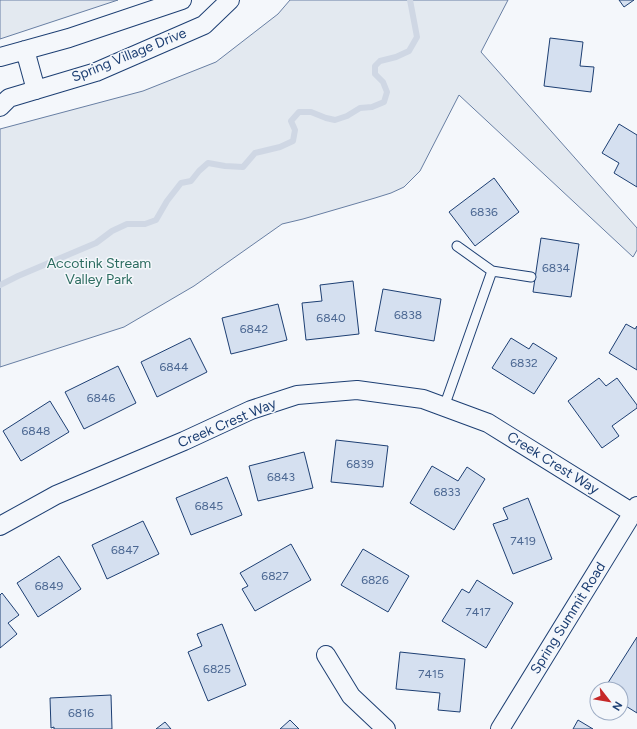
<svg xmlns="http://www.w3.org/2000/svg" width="637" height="729" font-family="Figtree,sans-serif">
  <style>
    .green { fill: #e3e9f0; stroke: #687fa3 }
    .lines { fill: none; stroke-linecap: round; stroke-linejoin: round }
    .stream { stroke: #cfd7e4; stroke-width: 6 }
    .building { fill: #d5e0f0; stroke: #1d3f73 }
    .service-casing { stroke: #1d3f73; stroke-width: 11 }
    .minor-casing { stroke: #1d3f73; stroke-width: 20 }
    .service { stroke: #f4f7fb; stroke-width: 9 }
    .minor { stroke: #f4f7fb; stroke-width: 18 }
    .labels { text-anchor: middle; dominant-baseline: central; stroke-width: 3; stroke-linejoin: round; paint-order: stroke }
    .number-label { font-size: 12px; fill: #4b6792 }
    .street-label { font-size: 14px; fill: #1d3f73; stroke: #f4f7fb }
    .park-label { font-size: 14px; fill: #2c6c60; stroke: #f4f7fb }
  </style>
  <rect width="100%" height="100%" fill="#f4f7fb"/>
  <path class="green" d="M0 0H118L0 39Z
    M290 0H508L481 52 637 228V250L633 257 459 95 420 171 404 187 391 193 375 198 303 219 282 224 194 286 124 327 0 367V129L143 91 216 62 278 14Z"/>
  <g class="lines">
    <path class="stream" d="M0 285 18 276 96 243 112 231 127 224H145L156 220 167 201 181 183 191 181 199 171 208 163 225 166 243 167 255 153 280 147 293 141 295 130 291 121 299 112H311L326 118 335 120 347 116 360 108 372 107 384 102 387 92 383 82 375 74V66L380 61 396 57 409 51 417 37 410 0"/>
  </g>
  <path class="building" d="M619 0H634L624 7Z
    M550 38 583 42 580 66 594 67 591 92 544 86Z
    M619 124 637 135V187L614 173 619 163 602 153Z
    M494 178 519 212 475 246 449 212Z
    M541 238 579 244 571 297 533 292Z
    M353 281 359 334 306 340 302 303 322 301 320 285Z
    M383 289 441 299 434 341 375 331Z
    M278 304 287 340 231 354 222 318Z
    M626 324 635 329 637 326V370L609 353Z
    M190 338 207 372 157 397 141 362Z
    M511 338 529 349 533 343 557 358 534 394 492 368Z
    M118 366 136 403 84 429 65 392Z
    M599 378 606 386 617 378 637 405V408L612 426 619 436 602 448 568 401Z
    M50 401 69 432 21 461 3 431Z
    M336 440 388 446 383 487 331 482Z
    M304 452 313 488 258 501 249 466Z
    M432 466 458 481 467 467 485 479 454 530 410 503Z
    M227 477 242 515 191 535 176 498Z
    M528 498 552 559 513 574 493 524 508 519 503 508Z
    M143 521 159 554 107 579 92 545Z
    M291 544 311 580 255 611 242 589 248 586 240 573Z
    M363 549 409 576 388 612 341 585Z
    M59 556 81 589 38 617 17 583Z
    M477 580 513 603 486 648 442 621 462 589 469 593Z
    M2 593 19 615 8 623 17 634 0 648V595Z
    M222 624 246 685 208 701 188 652 202 646 197 634Z
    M637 637V713L621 703V689H604Z
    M400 652 465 659 460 712 438 710 440 693 396 689Z
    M111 695 112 729H54V727L51 728 50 698Z
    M290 720 299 729H280Z
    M578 720 593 729H573Z
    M165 722 171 729H156Z"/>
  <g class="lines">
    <defs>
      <path id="service" d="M457 246 492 271 531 277
        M444 407 492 271"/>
      <path id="minor" d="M25 50 36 90
        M0 57 69 38 182 0
        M0 107 9 98 96 72 204 25 230 0
        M0 526 56 495 184 441 251 410 297 395 357 390 423 399 488 423 633 513
        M326 655 351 696 386 729
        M500 729 637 506"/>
    </defs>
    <use href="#service" class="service-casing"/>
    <use href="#minor" class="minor-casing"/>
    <use href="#service" class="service"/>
    <use href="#minor" class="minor"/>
  </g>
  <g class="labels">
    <g class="number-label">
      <text x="484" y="212">6836</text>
      <text x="556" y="268">6834</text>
      <text x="408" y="315">6838</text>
      <text x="331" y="318">6840</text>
      <text x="254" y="329">6842</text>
      <text x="524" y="363">6832</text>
      <text x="174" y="367">6844</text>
      <text x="101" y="398">6846</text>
      <text x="36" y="431">6848</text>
      <text x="360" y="464">6839</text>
      <text x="281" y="477">6843</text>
      <text x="447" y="492">6833</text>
      <text x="209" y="506">6845</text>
      <text x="523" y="541">7419</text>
      <text x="125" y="550">6847</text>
      <text x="275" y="576">6827</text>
      <text x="375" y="580">6826</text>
      <text x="49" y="586">6849</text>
      <text x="478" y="612">7417</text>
      <text x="217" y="669">6825</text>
      <text x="431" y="674">7415</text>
      <text x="81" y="713">6816</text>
    </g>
    <g class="street-label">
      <text transform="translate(129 55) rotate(-22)">Spring Village Drive</text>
      <text transform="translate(227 423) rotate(-23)">Creek Crest Way</text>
      <text transform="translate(553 463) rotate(32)">Creek Crest Way</text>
      <text transform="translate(568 618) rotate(-58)">Spring Summit Road</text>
    </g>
    <g class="park-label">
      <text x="99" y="263">Accotink Stream<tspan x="99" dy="16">Valley Park</tspan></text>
    </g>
  </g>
  <g transform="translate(609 701) rotate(121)"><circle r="19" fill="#f4f7fb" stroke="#9eadc5"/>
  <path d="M0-3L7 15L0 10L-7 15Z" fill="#c62828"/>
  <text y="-6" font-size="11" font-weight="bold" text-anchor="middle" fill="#1d3f73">N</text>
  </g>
</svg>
